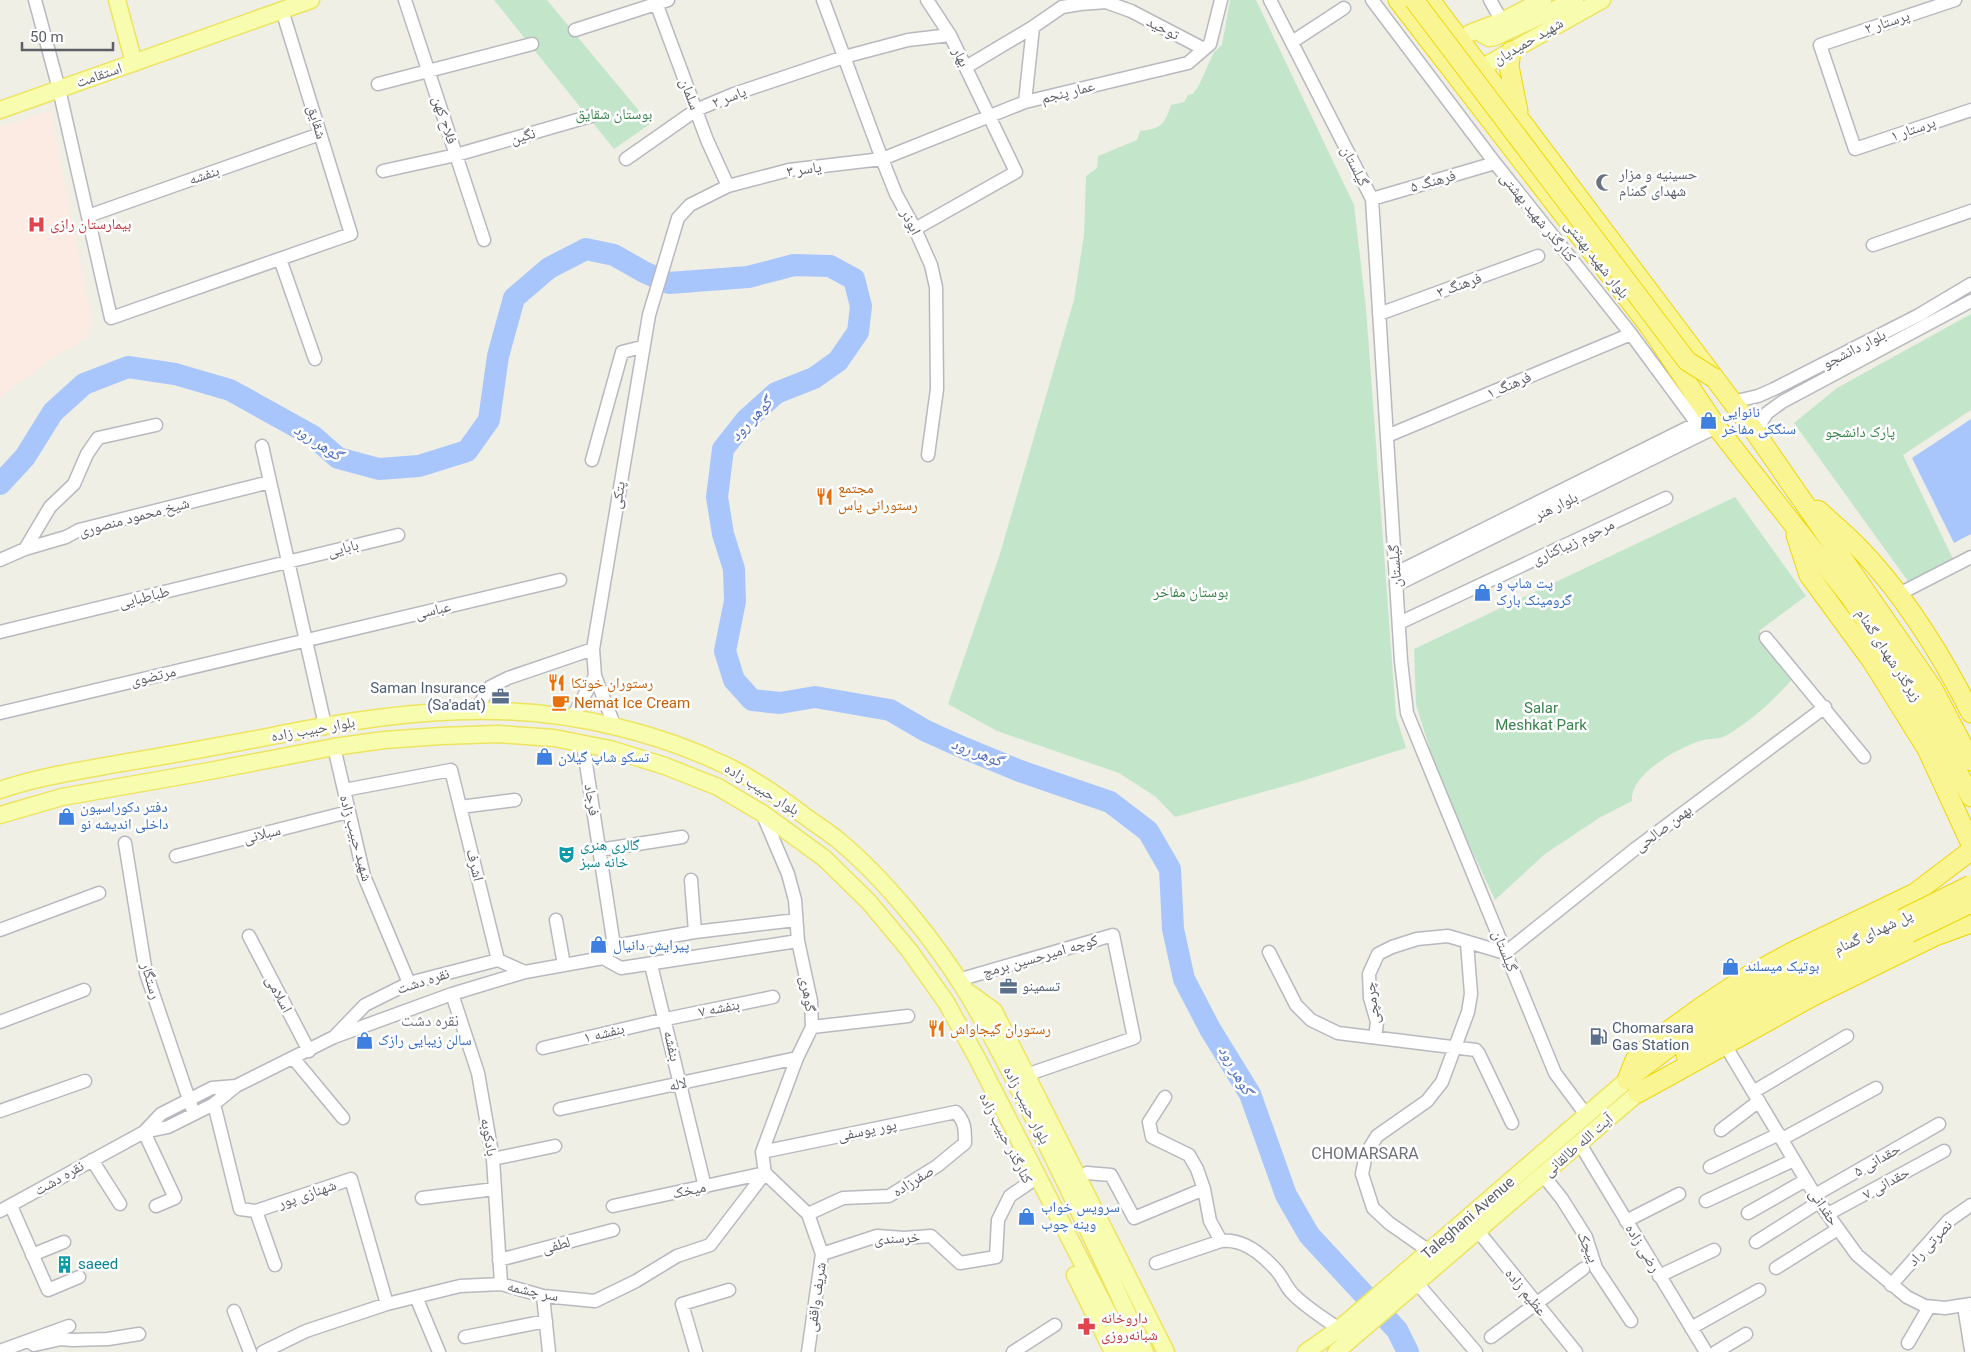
<svg xmlns="http://www.w3.org/2000/svg" width="1971" height="1352" font-family="Roboto,'Noto Naskh Arabic',sans-serif">
  <style>
    .medical { fill: #fbebe3 }
    .green { fill: #c3e6cb }
    .water { fill: #a9c6fc }
    .lines { fill: none; stroke-linecap: round; stroke-linejoin: round }
    .river { stroke: #a9c6fc; stroke-width: 22 }
    .minor-casing { stroke: #b8b9bf; stroke-width: 15 }
    .major-casing { stroke: #ede461; stroke-width: 19 }
    .highway-casing { stroke: #eed707; stroke-width: 21 }
    .minor { stroke: #fff; stroke-width: 12 }
    .major { stroke: #f8fcae; stroke-width: 16 }
    .highway { stroke: #faf593; stroke-width: 19 }
    .highway-bridge-casing { stroke: #eed707; stroke-width: 21; stroke-linecap: butt }
    .highway-bridge { stroke: #faf593; stroke-width: 19 }
    .labels { text-anchor: middle; dominant-baseline: central; stroke-width: 5; stroke-linejoin: round; paint-order: stroke }
    .street-label { font-size: 15px; fill: #5d5f66; stroke: #fff }
    .park-label { font-size: 15px; fill: #37834b; stroke: #fff }
    .worship-label { font-size: 15px; fill: #5b616d; stroke: #fff; text-anchor: start }
    .health-label { font-size: 15px; fill: #be3a42; stroke: #fff; text-anchor: start }
    .shop-label { font-size: 15px; fill: #366cbe; stroke: #fff; text-anchor: start }
    .food-label { font-size: 15px; fill: #c56008; stroke: #fff; text-anchor: start }
    .service-label { font-size: 15px; fill: #4e5e75; stroke: #fff; text-anchor: start }
    .culture-label { font-size: 15px; fill: #0d838f; stroke: #fff; text-anchor: start }
    .water-label { font-size: 16px; font-style: italic; fill: #4b6bc0; stroke: #fff }
    .neighbourhood-label { font-size: 16px; fill: #6f7178; stroke: #fff }
  </style>
  <rect width="100%" height="100%" fill="#efefe6"/>
  <path class="medical" d="M50 111 92 320 87 338 58 355 10 389 0 398V127Z"/>
  <path class="green" d="M494 0H547L650 124 614 149Z
    M1230 0H1256L1354 205 1366 308 1396 716 1406 748 1299 782 1175 817 1156 797 1119 773 997 731 948 704 999 557 1074 300 1084 235 1086 176 1097 168 1098 156 1137 140 1140 131C1161 129 1165 124 1171 105L1184 102 1188 95 1193 94 1199 85 1214 52 1222 45Z
    M1971 314V410L1903 455 1954 561 1910 584 1794 423 1837 388Z
    M1735 497 1806 596 1759 631 1797 674C1777 697 1753 720 1727 735 1719 740 1709 738 1700 741 1678 748 1630 774 1632 801L1599 818 1545 854 1495 900 1441 784 1416 705 1414 649Z"/>
  <path class="water" d="M1971 419V534L1954 543 1912 458Z"/>
  <g class="lines">
    <path class="river" d="M0 484 25 457 53 412 84 384 128 367 175 374 230 390 313 436 338 458 379 469 419 466 467 451 489 420 498 356 514 298 549 268 586 249 614 255 644 272 669 283 748 277 794 265 830 266 854 279 861 306 858 332 838 361 814 378 776 393 746 420 723 449 717 497 723 534 734 569 735 601 725 651 734 680 752 700 780 703 815 697 890 710 926 731 964 748 1020 771 1110 802 1148 831 1170 869 1173 929 1184 979 1210 1029 1250 1094 1286 1195 1309 1235 1397 1330 1408 1352"/>
    <defs>
      <path id="minor" d="M35 0 59 89 111 318 351 234 282 10
        M405 0 484 240
        M655 0 707 140 728 186
        M823 0 882 159 896 194 915 229 931 265 936 287 937 389 928 455
        M1270 0 1372 199 1401 661 1407 713 1555 1073 1587 1116
        M1372 0 1495 163 1631 334 1704 433
        M1490 0 1502 21
        M1955 0 1820 45 1855 149 1971 110
        M575 30 668 0
        M1292 42 1344 8
        M966 67 1033 27 1062 7 1080 4 1106 2 1131 11 1204 49
        M378 84 532 44
        M1025 102 1033 27
        M626 159 696 110 734 94 844 57 908 40 950 35
        M383 171 456 155 591 116
        M1372 199 1495 163
        M88 216 320 134
        M915 229 1016 172 950 35 927 0
        M1873 245 1971 211
        M280 259 315 359
        M1379 314 1538 256
        M1732 402 1758 396 1774 389 1919 315 1971 284
        M1755 432 1767 413 1782 402 1971 301
        M1387 436 1631 334
        M262 446 325 725
        M592 460 622 352 642 347
        M25 549 50 507 74 484 87 454 98 438 156 425
        M0 560 25 549 66 537 79 530 270 482
        M1396 573 1703 420
        M1396 585 1710 430
        M1899 594 1971 557
        M1399 623 1666 498
        M0 632 398 535
        M1766 638 1864 757
        M475 712 490 687 508 678 593 649
        M0 713 560 580
        M572 718 595 676
        M615 727 595 676 593 649 649 315 678 218 690 205 728 186 789 170 882 159 1025 102 1188 63 1210 44 1221 0
        M583 744 614 946
        M334 747 364 876 409 983
        M344 790 451 770 498 960
        M460 807 515 800
        M762 813 788 874 795 900 798 941 811 1001 812 1027 797 1058 762 1152 765 1173
        M125 843 146 973 194 1114
        M599 850 682 837
        M176 856 348 812
        M691 880 695 932
        M556 920 564 965
        M0 930 99 893
        M249 936 309 1051
        M610 951 614 946 695 932 796 920
        M1269 952 1296 1005 1311 1020 1338 1033 1476 1050 1479 1054 1512 1123
        M651 965 705 1187
        M958 980 1113 935 1134 1038 1026 1075
        M452 994 478 1073 493 1159 501 1284
        M0 1022 84 990
        M812 1027 908 1016
        M336 1035 365 1005 409 983 498 960 525 972
        M1375 1037 1377 1022 1370 998 1369 974 1378 954 1392 947 1417 939 1448 936 1505 953 1635 849 1825 707
        M1725 1045 1821 1205 1857 1255 1907 1297 1925 1306 1945 1308 1971 1304
        M543 1048 666 1019 773 997
        M294 1059 343 1118
        M1753 1092 1847 1036
        M1165 1097 1149 1122 1152 1137 1189 1155 1197 1169 1204 1189 1210 1221 1221 1241C1243 1238 1263 1255 1277 1271 1283 1278 1286 1287 1292 1293 1305 1307 1324 1318 1339 1329
        M214 1104 240 1209 256 1211 351 1179 387 1304
        M560 1109 797 1058
        M0 1111 85 1081
        M1721 1130 1759 1101
        M144 1132 161 1114 212 1088 236 1086
        M144 1132 175 1198 156 1206
        M1782 1139 1876 1088
        M1580 1144 1706 1352
        M762 1152 956 1112C965 1122 965 1129 965 1143L937 1166 889 1196 843 1198 808 1214
        M493 1159 555 1146
        M92 1160 120 1204
        M1710 1167 1779 1134
        M765 1173 808 1214 822 1254 808 1352
        M1087 1173 1111 1175 1134 1218 1204 1189
        M1543 1175 1562 1199 1586 1237 1596 1268 1631 1321
        M1815 1195 1939 1124
        M422 1198 495 1189
        M1706 1201 1794 1160
        M11 1206 48 1290 79 1277
        M613 1206 765 1173
        M0 1211 144 1132 168 1127 214 1104 236 1086 334 1037 452 994 525 972 603 958 621 968 798 941
        M256 1211 275 1265
        M1748 1213 1806 1180
        M1828 1214 1944 1151
        M1626 1221 1679 1194
        M1478 1231 1576 1352
        M1756 1242 1819 1202
        M1429 1251 1389 1223 1373 1208 1362 1174 1366 1154 1377 1136 1427 1101 1442 1082 1468 1012 1471 994 1467 943
        M822 1254 877 1236 904 1238 931 1236 960 1263 996 1257 998 1220 1010 1196 1029 1183
        M32 1255 64 1242
        M499 1260 613 1230
        M1156 1263 1221 1241
        M1776 1268 1838 1229
        M1659 1276 1714 1250
        M1417 1283 1476 1352
        M1891 1285 1948 1221 1971 1205
        M543 1296 549 1352
        M416 1297 439 1352
        M1964 1306 1971 1350
        M234 1311 250 1352
        M1691 1328 1759 1290
        M465 1337 546 1321
        M1491 1337 1583 1269
        M29 1341 34 1345 61 1339 72 1340 108 1339 139 1334
        M1908 1343 1929 1307
        M0 1351 69 1326
        M263 1352 306 1331 387 1304 460 1286 501 1284 543 1296 595 1301 636 1281 677 1256 710 1245 765 1173
        M696 1352 682 1304 729 1290
        M1013 1352 1055 1325
        M1716 1352 1746 1334"/>
      <path id="major" d="M117 0 134 63
        M1477 31 1489 38 1495 37 1575 0
        M1470 33 1502 21 1543 0
        M1481 68 1602 0
        M0 110 311 0
        M0 790C38 777 77 771 116 764 165 756 213 747 262 738 340 722 418 709 498 711 575 713 657 732 727 766 754 779 779 796 802 814 814 823 827 831 838 840 885 879 935 941 967 993 990 1031 1010 1071 1030 1111 1070 1191 1108 1271 1145 1352
        M0 815 62 797 204 772 334 747 384 740 441 736 498 734 554 738 610 749 665 766 718 787 762 813 824 858 869 902 909 950 946 1002 977 1058 1128 1352
        M969 993 994 1011 1166 1352
        M1075 1275 1113 1352
        M1306 1352 1339 1329 1627 1080
        M1336 1352 1638 1093"/>
      <path id="highway" d="M1398 0 1650 327 1716 426 1851 598 1917 697 1971 797
        M1430 0 1755 432 1933 689 1971 761
        M1511 51 1509 66 1518 111
        M1818 510C1832 523 1847 535 1860 549 1906 597 1941 654 1971 713
        M1796 535 1809 575 1872 661 1927 749 1971 844
        M1686 1055 1722 1028 1763 1003 1909 933
        M1634 1074 1713 1014 1755 989 1902 919
        M1627 1080 1635 1060 1654 1041 1704 1005 1748 976 1792 952 1915 893 1969 852
        M1638 1093 1815 995 1935 936 1971 923"/>
    </defs>
    <use href="#minor" class="minor-casing"/>
    <use href="#major" class="major-casing"/>
    <use href="#highway" class="highway-casing"/>
    <use href="#minor" class="minor"/>
    <use href="#major" class="major"/>
    <use href="#highway" class="highway"/>
    <defs>
      <path id="highway-bridge" d="M1414 0 1687 361 1714 378
        M1902 919 1971 885
        M1909 933 1971 903"/>
    </defs>
    <use href="#highway-bridge" class="highway-bridge-casing"/>
    <use href="#highway-bridge" class="highway-bridge"/>
  </g>
  <defs>
    <symbol id="mosque-bare" viewBox="-9 -9 18 18"><path d="M3.5-4.9A6 6 0 1 0 3.5 4.9A5 5 0 1 1 3.5-4.9Z" fill="#6b7280" stroke="#fff" stroke-width="2.5" paint-order="stroke"/></symbol>
    <symbol id="hospital-bare" viewBox="-9 -9 18 18"><path d="M-5-5h3v3.5h4V-5h3V5h-3V1.5h-4V5h-3Z" fill="#e0444e" stroke="#fff" stroke-width="2.5" paint-order="stroke"/></symbol>
    <symbol id="shop-bare" viewBox="-9 -9 18 18"><path d="M-5-2.5h2.3a2.7 3.5 0 0 1 5.4 0H5L5.5 6h-11ZM-1.5-2.5h3a1.5 2.3 0 0 0-3 0Z" fill="#3f7fe0" stroke="#fff" stroke-width="2.5" paint-order="stroke"/></symbol>
    <symbol id="restaurant-bare" viewBox="-9 -9 18 18"><path d="M-5-6h1v4h1v-4h1v4h1v-4h1v5L-1.5 .5V6h-2V.5L-5-1ZM5-6V6H3V1.5H1.5Q1.5-4 5-6Z" fill="#e8710a" stroke="#fff" stroke-width="2.5" paint-order="stroke"/></symbol>
    <symbol id="office-bare" viewBox="-9 -9 18 18"><path d="M-6-3h4V-5.5h4V-3h4V5H-6ZM-1-4.5V-3h2v-1.5ZM-6 0V1H6V0Z" fill="#5c6f8a" stroke="#fff" stroke-width="2.5" paint-order="stroke"/></symbol>
    <symbol id="cafe-bare" viewBox="-9 -9 18 18"><path d="M-5.5-4.5H6V0H3Q3 3.5 0 3.5H-2.5Q-5.5 3.5-5.5 0ZM3-3.2v2h1.7v-2ZM-6 4.5H4V6H-6Z" fill="#e8710a" stroke="#fff" stroke-width="2.5" paint-order="stroke"/></symbol>
    <symbol id="theatre-bare" viewBox="-9 -9 18 18"><path d="M-5-5.5Q0-4 5-5.5V0Q5 5 0 6Q-5 5-5 0ZM-3.3-2.5H-1v1.5H-3.3ZM1-2.5H3.3v1.5H1ZM-2.8 1Q0 5.5 2.8 1Z" fill="#0f9aa8" stroke="#fff" stroke-width="2.5" paint-order="stroke"/></symbol>
    <symbol id="fuel-bare" viewBox="-9 -9 18 18"><path d="M-5.5-6h7V0h2V4h1.3V-2.5L3-4.5l.8-.8L6-3V5H2.5V1h-1V6h-7ZM-4.2-4.7v3.2H.2V-4.7Z" fill="#5c6f8a" stroke="#fff" stroke-width="2.5" paint-order="stroke"/></symbol>
    <symbol id="building-bare" viewBox="-9 -9 18 18"><path d="M-4-6H4V6H1V3H-1V6H-4ZM-2.5-4.3h1.7v1.8h-1.7ZM.8-4.3h1.7v1.8H.8ZM-2.5-1h1.7V.8h-1.7ZM.8-1h1.7V.8H.8Z" fill="#0f9aa8" stroke="#fff" stroke-width="2.5" paint-order="stroke"/></symbol>
    <symbol id="pharmacy-bare" viewBox="-9 -9 18 18"><path d="M-2-6h4v4h4v4h-4v4h-4v-4h-4v-4h4Z" fill="#e0444e" stroke="#fff" stroke-width="2.5" paint-order="stroke"/></symbol>
  </defs>
  <g fill-rule="evenodd">
    <use href="#mosque-bare" x="1592" y="170" width="25" height="25"/>
    <use href="#hospital-bare" x="24" y="212" width="25" height="25"/>
    <use href="#shop-bare" x="1696" y="408" width="25" height="25"/>
    <use href="#restaurant-bare" x="812" y="484" width="25" height="25"/>
    <use href="#shop-bare" x="1470" y="580" width="25" height="25"/>
    <use href="#restaurant-bare" x="544" y="670" width="25" height="25"/>
    <use href="#office-bare" x="488" y="684" width="25" height="25"/>
    <use href="#cafe-bare" x="548" y="690" width="25" height="25"/>
    <use href="#shop-bare" x="532" y="744" width="25" height="25"/>
    <use href="#shop-bare" x="54" y="804" width="25" height="25"/>
    <use href="#theatre-bare" x="554" y="842" width="25" height="25"/>
    <use href="#shop-bare" x="586" y="932" width="25" height="25"/>
    <use href="#shop-bare" x="1718" y="954" width="25" height="25"/>
    <use href="#office-bare" x="996" y="974" width="25" height="25"/>
    <use href="#restaurant-bare" x="924" y="1016" width="25" height="25"/>
    <use href="#fuel-bare" x="1586" y="1024" width="25" height="25"/>
    <use href="#shop-bare" x="352" y="1028" width="25" height="25"/>
    <use href="#shop-bare" x="1014" y="1204" width="25" height="25"/>
    <use href="#building-bare" x="52" y="1252" width="25" height="25"/>
    <use href="#pharmacy-bare" x="1074" y="1314" width="25" height="25"/>
  </g>
  <g class="labels">
    <g class="street-label">
      <text transform="translate(1887 22) rotate(-18)">پرستار ۲</text>
      <text transform="translate(1163 28) rotate(27)">توحید</text>
      <text transform="translate(1528 41) rotate(-30)">شهید حمیدیان</text>
      <text transform="translate(961 57) rotate(64)">بهار</text>
      <text transform="translate(99 75) rotate(-19)">استقامت</text>
      <text transform="translate(1068 92) rotate(-14)">عمار پنجم</text>
      <text transform="translate(690 94) rotate(69)">سلمان</text>
      <text transform="translate(729 97) rotate(-21)">یاسر ۲</text>
      <text transform="translate(445 120) rotate(72)">فلاح کهن</text>
      <text transform="translate(317 122) rotate(73)">شقایق</text>
      <text transform="translate(1913 129) rotate(-19)">پرستار ۱</text>
      <text transform="translate(523 136) rotate(-16)">نگین</text>
      <text transform="translate(1355 166) rotate(63)">گیلستان</text>
      <text transform="translate(804 169) rotate(-8)">یاسر ۳</text>
      <text transform="translate(204 175) rotate(-19)">بنفشه</text>
      <text transform="translate(1433 181) rotate(-16)">فرهنگ ۵</text>
      <text transform="translate(1538 217) rotate(51)">کنارگذر شهید بهشتی</text>
      <text transform="translate(911 222) rotate(63)">ابوذر</text>
      <text transform="translate(1597 259) rotate(52)">بلوار شهید بهشتی</text>
      <text transform="translate(1459 285) rotate(-20)">فرهنگ ۳</text>
      <text transform="translate(1854 349) rotate(-27)">بلوار دانشجو</text>
      <text transform="translate(1509 385) rotate(-23)">فرهنگ ۱</text>
      <text transform="translate(618 495) rotate(-81)">پتکی</text>
      <text transform="translate(1556 506) rotate(-26)">بلوار هنر</text>
      <text transform="translate(134 517) rotate(-15)">شیخ محمود منصوری</text>
      <text transform="translate(1573 542) rotate(-25)">مرحوم زیباکناری</text>
      <text transform="translate(343 548) rotate(-14)">بابایی</text>
      <text transform="translate(1395 566) rotate(-94)">گیلستان</text>
      <text transform="translate(144 597) rotate(-14)">طباطبایی</text>
      <text transform="translate(433 610) rotate(-13)">عباسی</text>
      <text transform="translate(1889 655) rotate(57)">زیرگذر شهدای گمنام</text>
      <text transform="translate(153 676) rotate(-13)">مرتضوی</text>
      <text transform="translate(313 729) rotate(-10)">بلوار حبیب زاده</text>
      <text transform="translate(762 789) rotate(32)">بلوار حبیب زاده</text>
      <text transform="translate(592 800) rotate(81)">فرجاد</text>
      <text transform="translate(1663 828) rotate(-37)">بهمن صالحی</text>
      <text transform="translate(262 834) rotate(-14)">سبلانی</text>
      <text transform="translate(356 838) rotate(75)">شهید حبیب زاده</text>
      <text transform="translate(475 865) rotate(76)">اشرف</text>
      <text transform="translate(1873 932) rotate(-25)">پل شهدای گمنام</text>
      <text transform="translate(1505 951) rotate(68)">گیلستان</text>
      <text transform="translate(1040 956) rotate(-16)">کوچه امیرحسین برمچ</text>
      <text transform="translate(151 981) rotate(74)">رستگار</text>
      <text transform="translate(423 981) rotate(-18)">نقره دشت</text>
      <text transform="translate(279 994) rotate(62)">اسلامی</text>
      <text transform="translate(808 994) rotate(81)">گوهری</text>
      <text transform="translate(1372 1003) rotate(-97)">چرمچی</text>
      <text transform="translate(719 1008) rotate(-11)">بنفشه ۷</text>
      <text transform="translate(604 1033) rotate(-14)">بنفشه ۱</text>
      <text transform="translate(672 1046) rotate(77)">بنفشه</text>
      <text transform="translate(678 1084) rotate(-12)">لاله</text>
      <text transform="translate(1027 1105) rotate(63)">بلوار حبیب زاده</text>
      <text transform="translate(867 1130) rotate(-12)">پور یوسفی</text>
      <text transform="translate(489 1137) rotate(80)">بادکوبه</text>
      <text transform="translate(1006 1138) rotate(63)">کنارگذر حبیب زاده</text>
      <text transform="translate(1578 1145) rotate(-41)">آیت الله طالقانی</text>
      <text transform="translate(1877 1160) rotate(-30)">حقدانی ۵</text>
      <text transform="translate(59 1178) rotate(-30)">نقره دشت</text>
      <text transform="translate(913 1181) rotate(-32)">صفرزاده</text>
      <text transform="translate(1886 1183) rotate(-29)">حقدانی ۷</text>
      <text transform="translate(689 1190) rotate(-12)">میخک</text>
      <text transform="translate(307 1194) rotate(-19)">شهنازی پور</text>
      <text transform="translate(1824 1207) rotate(56)">حقدانی</text>
      <text transform="translate(1468 1218) rotate(-41)">Taleghani Avenue</text>
      <text transform="translate(897 1238) rotate(-3)">خرسندی</text>
      <text transform="translate(1930 1243) rotate(-47)">نصرتی راد</text>
      <text transform="translate(556 1245) rotate(-15)">لطفی</text>
      <text transform="translate(1588 1247) rotate(67)">پیچک</text>
      <text transform="translate(1643 1248) rotate(59)">رضی زاده</text>
      <text transform="translate(533 1291) rotate(12)">سر چشمه</text>
      <text transform="translate(1526 1292) rotate(51)">عظیم زاده</text>
      <text transform="translate(816 1297) rotate(-82)">شریف واقفی</text>
    </g>
    <g class="park-label">
      <text x="614" y="114">بوستان شقایق</text>
      <text x="1860" y="432">پارک دانشجو</text>
      <text x="1191" y="592">بوستان مفاخر</text>
      <text x="1541" y="708">Salar<tspan x="1541" dy="17">Meshkat Park</tspan></text>
    </g>
    <g class="worship-label">
      <text x="1619" y="174">حسینیه و مزار<tspan x="1619" dy="17">شهدای گمنام</tspan></text>
    </g>
    <g class="health-label">
      <text x="50" y="224">بیمارستان رازی</text>
      <text x="1101" y="1318">داروخانه<tspan x="1101" dy="17">شبانه‌روزی</tspan></text>
    </g>
    <g class="shop-label">
      <text x="1722" y="412">نانوایی<tspan x="1722" dy="17">سنگکی مفاخر</tspan></text>
      <text x="1496" y="583">پت شاپ و<tspan x="1496" dy="17">گرومینک بارک</tspan></text>
      <text x="558" y="757">تسکو شاپ گیلان</text>
      <text x="80" y="807">دفتر دکوراسیون<tspan x="80" dy="17">داخلی اندیشه نو</tspan></text>
      <text x="613" y="945">پیرایش دانیال</text>
      <text x="1745" y="966">بوتیک میسلند</text>
      <text x="378" y="1040">سالن زیبایی رازک</text>
      <text x="1041" y="1207">سرویس خواب<tspan x="1041" dy="17">وینه چوب</tspan></text>
    </g>
    <g class="food-label">
      <text x="838" y="488">مجتمع<tspan x="838" dy="17">رستورانی یاس</tspan></text>
      <text x="571" y="683">رستوران خوتکا</text>
      <text x="574" y="703">Nemat Ice Cream</text>
      <text x="950" y="1029">رستوران گیجاواش</text>
    </g>
    <g class="service-label">
      <text x="486" y="688" text-anchor="end">Saman Insurance<tspan x="486" dy="17">(Sa'adat)</tspan></text>
      <text x="1022" y="986">تسمینو</text>
      <text x="1612" y="1028">Chomarsara<tspan x="1612" dy="17">Gas Station</tspan></text>
    </g>
    <g class="culture-label">
      <text x="580" y="845">گالری هنری<tspan x="580" dy="17">خانه سبز</tspan></text>
      <text x="78" y="1264">saeed</text>
    </g>
    <g class="water-label">
      <text transform="translate(751 419) rotate(-47)">گوهر رود</text>
      <text transform="translate(318 442) rotate(33)">گوهر رود</text>
      <text transform="translate(977 752) rotate(21)">گوهر رود</text>
      <text transform="translate(1236 1070) rotate(61)">گوهر رود</text>
    </g>
    <g class="neighbourhood-label">
      <text x="430" y="1020">نقره دشت</text>
      <text x="1365" y="1153">CHOMARSARA</text>
    </g>
  </g>
  <path d="M22 42v8h91v-8" fill="none" stroke="#5d5f66" stroke-width="2.5"/>
  <text x="30" y="42" font-size="15" fill="#5d5f66" stroke="#ffffff" stroke-width="4" paint-order="stroke">50 m</text>
</svg>
